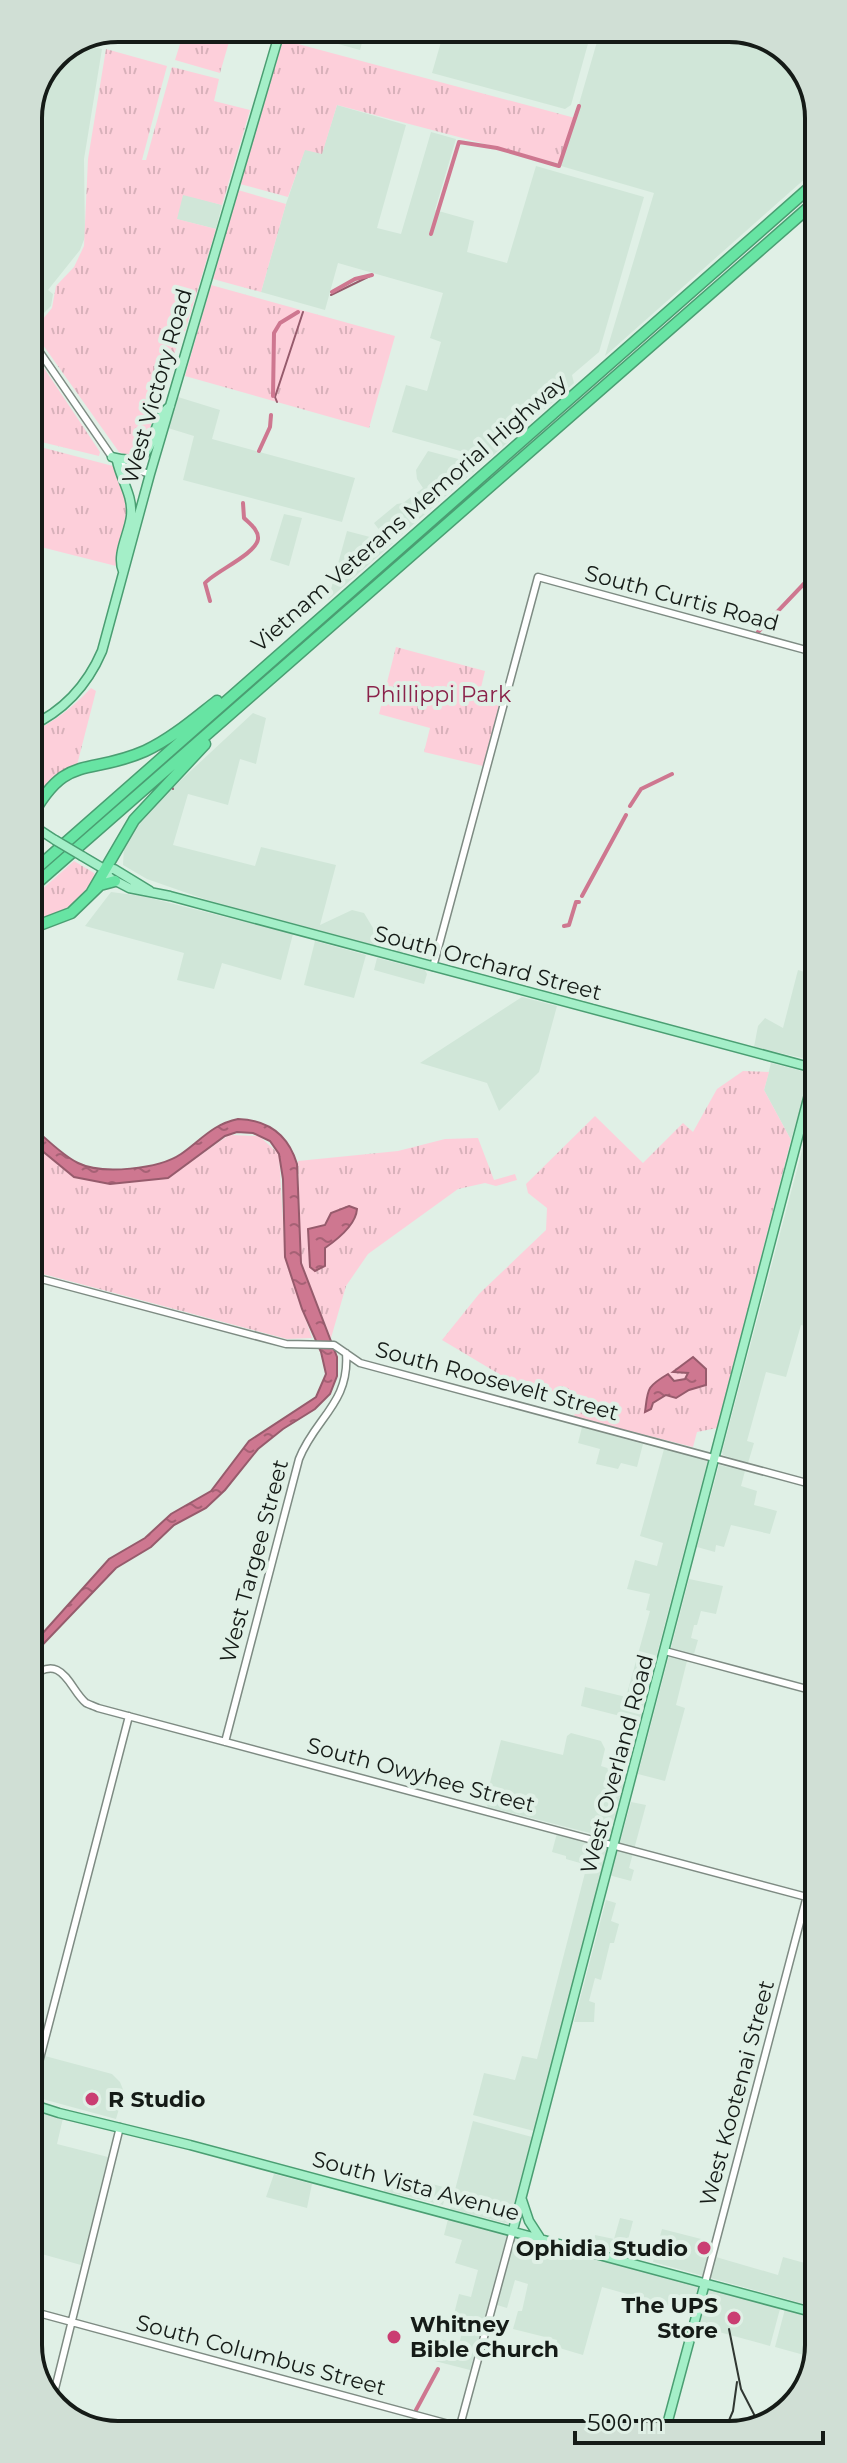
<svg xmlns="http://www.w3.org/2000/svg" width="847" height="2463" font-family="Montserrat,sans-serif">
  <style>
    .built { fill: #d0e6d8 }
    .grass { fill: url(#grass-tufts) }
    .water { fill: url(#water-ripples); stroke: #965b6c; stroke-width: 2 }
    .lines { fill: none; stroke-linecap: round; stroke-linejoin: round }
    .stream { stroke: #965b6c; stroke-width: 2 }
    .canal { stroke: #ce7790; stroke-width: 4 }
    .minor-casing { stroke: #7e8b83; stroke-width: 9 }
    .major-casing { stroke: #4a9e72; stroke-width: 11 }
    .highway-casing { stroke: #4a9e72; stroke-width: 13 }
    .minor { stroke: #fff; stroke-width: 6 }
    .major { stroke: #a4efc8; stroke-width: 8 }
    .highway { stroke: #67e4a3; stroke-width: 10 }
    .rail { stroke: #303732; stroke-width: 2 }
    .major-bridge-casing { stroke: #4a9e72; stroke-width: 11; stroke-linecap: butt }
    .major-bridge { stroke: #a4efc8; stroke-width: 8 }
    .poi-dot { fill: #ca3e72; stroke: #e0f0e6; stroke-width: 3 }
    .labels { text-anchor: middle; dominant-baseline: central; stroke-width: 8; stroke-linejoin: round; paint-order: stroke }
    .street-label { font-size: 22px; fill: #151b17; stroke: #e0f0e6 }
    .park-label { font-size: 22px; fill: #8a224a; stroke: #e0f0e6 }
    .poi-label { font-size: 22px; font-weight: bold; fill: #151b17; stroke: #e0f0e6; text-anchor: start }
    .rim { fill: none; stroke: #151b17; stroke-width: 4 }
  </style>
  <defs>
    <pattern id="grass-tufts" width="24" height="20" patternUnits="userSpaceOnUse" patternTransform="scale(2)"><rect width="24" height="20" fill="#fdcfda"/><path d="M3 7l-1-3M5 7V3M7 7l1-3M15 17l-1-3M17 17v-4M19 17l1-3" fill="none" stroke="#d8b1ba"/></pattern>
    <pattern id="water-ripples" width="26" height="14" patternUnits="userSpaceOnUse" patternTransform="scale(2)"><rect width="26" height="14" fill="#ce7790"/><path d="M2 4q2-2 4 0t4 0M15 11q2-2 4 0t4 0" fill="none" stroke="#a66175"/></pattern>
  </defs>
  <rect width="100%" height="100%" fill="#e0f0e6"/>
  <path class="built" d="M292 28H366L360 50 291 31Z
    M445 28H543L589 40 571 105 565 109 432 73Z
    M601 28H735L788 50 816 95V169L605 356 654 193 561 166Z
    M81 44 102 49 84 159 85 237 80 250 48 290 53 294 51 306 28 329V113L55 54Z
    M337 105 406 125 377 228 401 234 431 132 456 139 435 210 474 221 467 252 507 263 536 166 644 197 599 352 572 375 574 383 489 459 392 432 406 385 427 391 441 342 430 338 443 293 338 263 325 310 261 292 286 204 305 149 322 153Z
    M183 194 222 205 216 229 176 219Z
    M178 397 220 410 212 439 355 478 342 522 183 480 194 436 168 428Z
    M428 451 481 465 400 536 380 531 374 523 397 504 403 503 423 488 417 479 416 470Z
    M284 514 302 518 289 566 270 560Z
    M347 531 393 543 328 600Z
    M253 713 266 718 256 764 240 759 228 805 188 794 173 845 255 866 261 847 336 865 320 925 352 910 364 913 382 943 381 947 207 900 147 879 123 865 124 847 139 819Z
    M111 892 142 896 293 934 281 980 222 963 214 989 177 980 184 953 85 926Z
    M402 932 436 941 431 958 397 951Z
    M315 941 366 955 354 998 304 985Z
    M377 958 425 970 427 974 424 984 374 970Z
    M817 964 816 1056 811 1060 754 1047 758 1026 765 1018 783 1028 798 970 811 974Z
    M522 997 557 1006 539 1072 499 1111 487 1083 420 1063Z
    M771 1063 806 1072 809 1078 791 1140 764 1090Z
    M817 1094 818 1237 811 1252 818 1254 816 1277 818 1278V1329L801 1325 786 1377 766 1372 747 1441 754 1443 748 1463 723 1455 722 1452Z
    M582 1427 643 1444 637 1467 621 1463 618 1469 596 1464 600 1449 578 1443Z
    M664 1449 708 1460 633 1745 618 1741 624 1717 581 1706 585 1687 626 1697 650 1611 646 1610 650 1594 627 1589 635 1560 657 1566 663 1543 640 1536Z
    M719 1465 745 1471 741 1486 757 1491 754 1505 777 1511 770 1534 731 1525 724 1547 716 1545 715 1552 697 1547Z
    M689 1579 723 1586 716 1614 701 1611 697 1625H694L691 1638 698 1640 694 1654 689 1653 676 1705 685 1708 665 1781 638 1774Z
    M571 1733 601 1741 605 1749 601 1766 626 1774 609 1838 488 1807 485 1802 501 1740 563 1755 567 1736Z
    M631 1802 646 1805 629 1868 634 1870 631 1881 601 1873 534 2131 473 2115 484 2073 515 2080 522 2056 537 2059 587 1865 566 1859V1856L552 1852 557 1833 618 1849Z
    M606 1900 616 1903 611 1921 619 1924 614 1943H610L601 1980 595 1978 589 2001 595 2003 594 2022H574Z
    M45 2056 112 2074 120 2082 124 2092 116 2119 35 2097Z
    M31 2108 63 2118 57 2144 108 2157 81 2265 31 2251V2149L33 2139 31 2138Z
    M473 2121 532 2137 509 2224 450 2209Z
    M387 2172 447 2188 443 2205 384 2191Z
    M274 2174 312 2184 307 2208 266 2197Z
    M620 2218 633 2221 624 2255 594 2247 595 2235 614 2239Z
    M448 2219 507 2235 470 2370 427 2359 433 2337 459 2344 466 2317 454 2314 459 2294 471 2297 478 2270 455 2263 462 2240 444 2235Z
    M662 2229 713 2242 709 2255 778 2275 783 2257 812 2265 807 2286 819 2290V2308L653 2262Z
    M515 2236 703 2285 697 2303 680 2298 677 2308 602 2287 583 2355 556 2347 557 2340 513 2329 518 2311H522L528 2284 515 2280 507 2308 497 2305Z
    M707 2288 780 2309 770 2346 697 2326Z
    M785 2309 819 2319V2345L815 2358 775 2347Z"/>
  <path class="grass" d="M185 28H233L220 73 175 60Z
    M283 40 575 118 561 164 337 105 322 154 305 150 288 197 240 184Z
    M106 49 167 66 142 160H146L172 67 219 79 214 101 250 110 222 205 183 195 177 219 216 229 185 331 181 334 146 440 140 448 127 455 119 452 33 331 52 308 56 286 74 267 84 246 88 159Z
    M238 190 286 204 261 292 213 279Z
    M211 285 395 336 369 428 185 376Z
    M28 344 100 452 99 456 29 439Z
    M29 444 113 466C137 508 128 522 116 566L29 544Z
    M396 647 485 671 478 700 500 706 483 766 424 752 430 728 379 714Z
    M91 688 96 691 77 765 55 776 29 809V734C54 722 72 708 91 688Z
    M74 861 94 873 95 876C74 909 66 910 29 923V901Z
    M743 1071 769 1072 764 1090 791 1140 717 1428 697 1432 693 1447 574 1417 578 1399 504 1377 442 1340 479 1294 546 1230 547 1208 528 1193 526 1184 595 1116 643 1163 683 1123 693 1132 717 1089Z
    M229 1135 259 1136 279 1154 285 1257 312 1338 287 1339 43 1274 30 1258 29 1140 73 1177 168 1178Z
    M478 1138 494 1180 515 1174 517 1180 496 1186 485 1183 458 1189 368 1254 346 1286 331 1338 301 1263 298 1161 398 1151 445 1139Z"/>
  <path class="water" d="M238 1119C268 1120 288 1134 297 1164L301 1263 337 1357V1376L330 1394 315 1409 283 1429 258 1449 225 1490 206 1508 174 1525 151 1547 116 1568 30 1658V1643L42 1634 109 1559 145 1538 171 1514 211 1491 249 1441 316 1397 326 1374 321 1352 302 1309 285 1257 283 1179 279 1154 270 1141 253 1133 237 1132 225 1136 168 1178 110 1184 74 1177 29 1140V1124C44 1136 60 1154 78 1163 102 1175 159 1169 181 1154 201 1140 213 1124 238 1119Z
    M349 1206 357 1209C356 1225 338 1239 325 1248V1266L315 1271 310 1267 308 1229 325 1225 331 1213Z
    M693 1357 706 1369V1385L689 1390 676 1398 666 1395 653 1403 651 1409 645 1412C648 1389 646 1387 668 1374L674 1381 685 1379 688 1373 673 1372Z"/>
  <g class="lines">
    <path class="stream" d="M331 295 372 275
      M277 402 275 397 303 312
      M136 454 142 450
      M172 787 173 789"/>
    <path class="canal" d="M431 234 459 142 497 148 559 166 579 106
      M332 292 355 279 372 275
      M273 396 274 333 280 323 298 312
      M259 451 270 427 271 415
      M210 601 205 583C216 571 256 554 258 539 259 530 249 523 244 518L243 503
      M758 632 817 570
      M630 806 641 789 672 774
      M582 896 626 815
      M564 926 569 925 576 902H579
      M416 2410 438 2369
      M410 2433 414 2419"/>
    <defs>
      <path id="minor" d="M28 335 112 457 124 466 150 474
        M433 967 538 577 817 653
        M30 1276 286 1344 334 1345 360 1363 818 1486
        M665 1651 818 1692
        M30 1678C63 1651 69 1689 86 1703 88 1704 96 1707 98 1708L818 1900
        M225 1742 299 1459C315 1418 350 1403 346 1353
        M31 2093 129 1716
        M705 2283 818 1854
        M31 2311 482 2433
        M52 2401 120 2127
        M458 2433 513 2230"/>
      <path id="major" d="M112 457C162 471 145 426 170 406
        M117 461C121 480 133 495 131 516 129 534 116 554 123 571
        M29 727C64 711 87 686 102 651L150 474 281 28
        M29 823 55 840
        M82 856 104 869 110 878 129 888 170 896 817 1069
        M104 869H114L150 891
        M31 2104 59 2113 190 2145 819 2314
        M522 2200 529 2221 540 2238
        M513 2230 817 1064
        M665 2432 705 2283"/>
      <path id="highway" d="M29 821C66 751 86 777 145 751 171 739 194 719 217 701
        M29 875 816 182
        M29 890 816 201
        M92 892 134 820 205 744
        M29 929 71 913 100 885 115 881"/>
    </defs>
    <use href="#minor" class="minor-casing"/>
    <use href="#major" class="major-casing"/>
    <use href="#highway" class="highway-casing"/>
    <use href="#minor" class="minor"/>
    <use href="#major" class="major"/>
    <use href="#highway" class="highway"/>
    <path class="rail" d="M729 2329 741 2389 760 2426
      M724 2432 733 2411 737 2382"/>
    <defs>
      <path id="major-bridge" d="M55 840 82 856"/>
    </defs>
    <use href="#major-bridge" class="major-bridge-casing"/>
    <use href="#major-bridge" class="major-bridge"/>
  </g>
  <g class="poi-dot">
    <circle cx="92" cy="2099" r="8"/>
    <circle cx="704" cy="2248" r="8"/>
    <circle cx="734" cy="2318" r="8"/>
    <circle cx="394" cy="2337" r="8"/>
  </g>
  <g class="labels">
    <g class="street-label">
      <text transform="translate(157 386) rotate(-74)">West Victory Road</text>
      <text transform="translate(409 513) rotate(-41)">Vietnam Veterans Memorial Highway</text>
      <text transform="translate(682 598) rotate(15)">South Curtis Road</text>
      <text transform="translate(488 963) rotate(15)">South Orchard Street</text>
      <text transform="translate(497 1381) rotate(15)">South Roosevelt Street</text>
      <text transform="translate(254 1561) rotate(-75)">West Targee Street</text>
      <text transform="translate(617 1764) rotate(-75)">West Overland Road</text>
      <text transform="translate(421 1775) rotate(15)">South Owyhee Street</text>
      <text transform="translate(737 2093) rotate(-75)">West Kootenai Street</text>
      <text transform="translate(416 2186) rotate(15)">South Vista Avenue</text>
      <text transform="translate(261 2355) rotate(15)">South Columbus Street</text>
    </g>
    <g class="park-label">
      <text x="438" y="694">Phillippi Park</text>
    </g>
    <g class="poi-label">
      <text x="108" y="2099">R Studio</text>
      <text x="688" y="2248" text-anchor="end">Ophidia Studio</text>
      <text x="718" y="2305" text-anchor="end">The UPS<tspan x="718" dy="25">Store</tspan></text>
      <text x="410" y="2324">Whitney<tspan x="410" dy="25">Bible Church</tspan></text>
    </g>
  </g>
  <path d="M0 0H847V2463H0ZM118 42H729A76 76 0 0 1 805 118V2345A76 76 0 0 1 729 2421H118A76 76 0 0 1 42 2345V118A76 76 0 0 1 118 42Z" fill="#d0dfd5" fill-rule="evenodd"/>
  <path class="rim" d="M118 42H729A76 76 0 0 1 805 118V2345A76 76 0 0 1 729 2421H118A76 76 0 0 1 42 2345V118A76 76 0 0 1 118 42Z"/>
  <path d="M575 2431v12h248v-12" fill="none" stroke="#151b17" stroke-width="4"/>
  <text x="587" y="2431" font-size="24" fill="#151b17" stroke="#e0f0e6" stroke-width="6" paint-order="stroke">500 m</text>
</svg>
